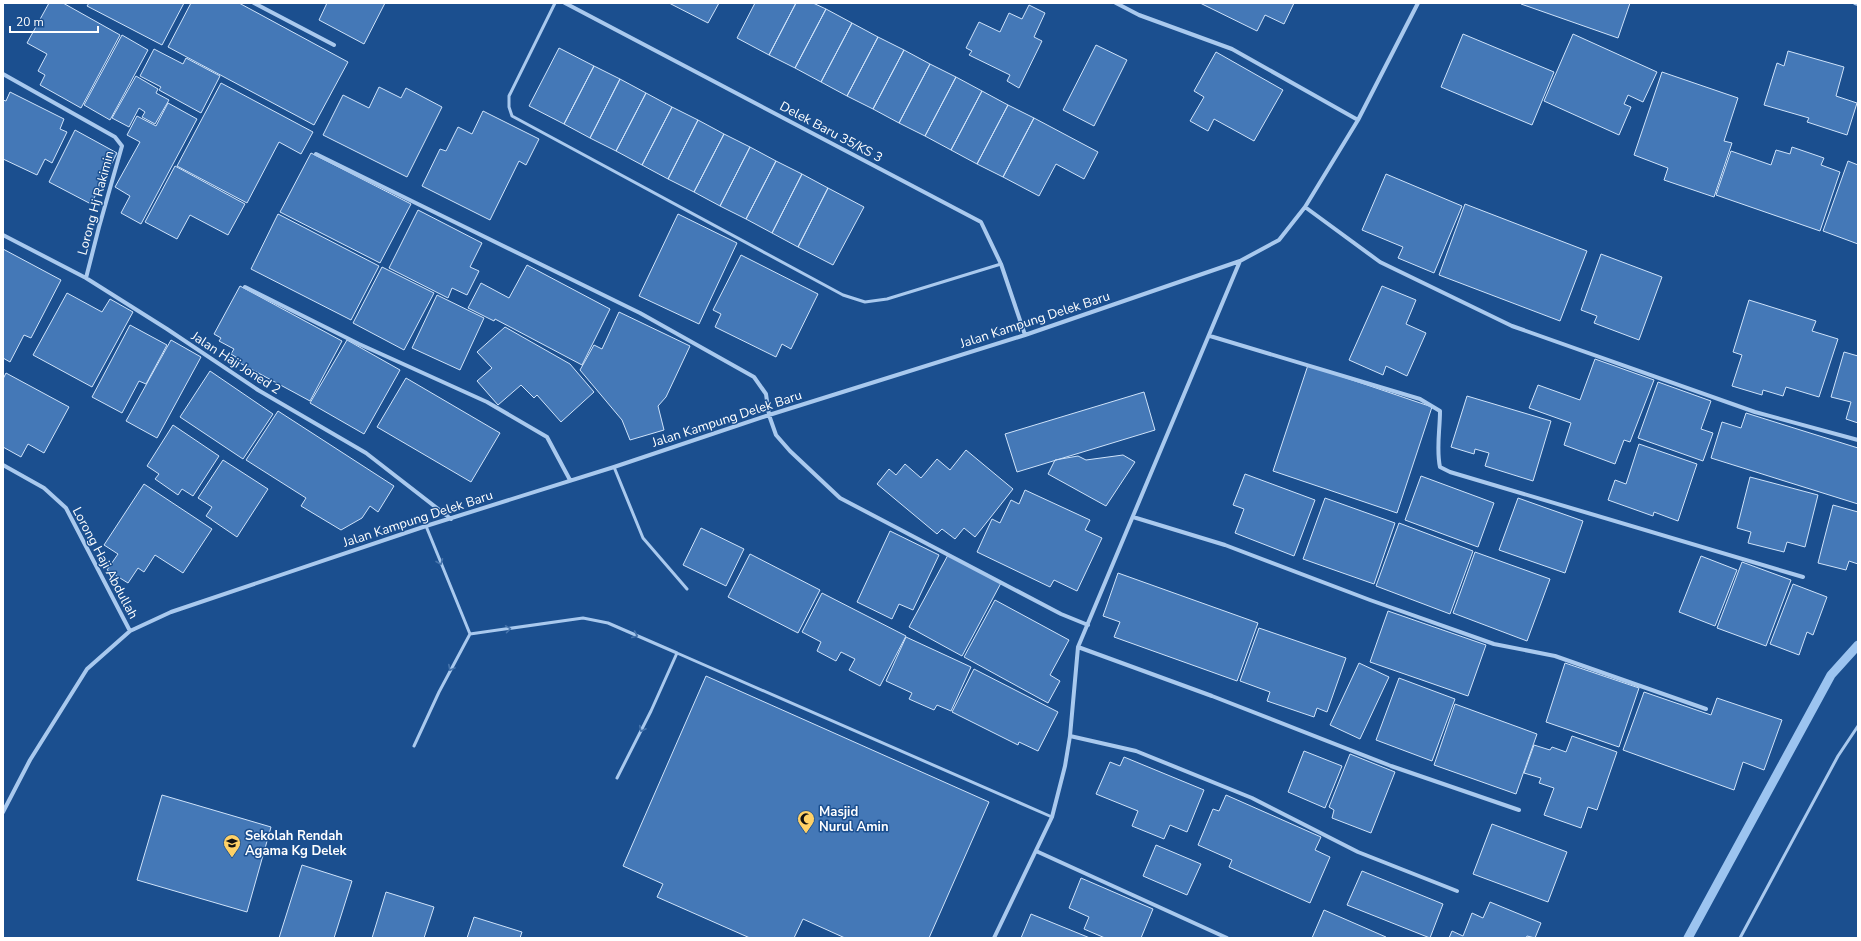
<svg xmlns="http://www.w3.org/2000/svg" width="1861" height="941" font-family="'Nunito Sans',sans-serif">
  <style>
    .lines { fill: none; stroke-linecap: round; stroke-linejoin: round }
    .stream { stroke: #9cc4f0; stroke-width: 9 }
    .building { fill: #4478b7; stroke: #cfe3fa }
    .lane { stroke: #a9c9ee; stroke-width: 3 }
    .street { stroke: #a9c9ee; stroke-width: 4 }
    .oneway { stroke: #4674ac }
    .labels { text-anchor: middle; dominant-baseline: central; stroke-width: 3; stroke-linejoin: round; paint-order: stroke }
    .street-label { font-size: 13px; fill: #fff; stroke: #1b4f8f }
    .poi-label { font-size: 13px; font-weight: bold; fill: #fff; stroke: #1b4f8f; text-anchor: start }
  </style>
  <rect width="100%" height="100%" fill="#1b4f8f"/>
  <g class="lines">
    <path class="stream" d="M1688 938 1831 675 1858 645"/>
  </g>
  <path class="building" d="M49 3H63L120 35 81 108 40 85 45 75 38 71 47 54 27 43Z
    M89 3H184L162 45 87 6Z
    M191 3H239L348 62 314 125 168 47Z
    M327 3H385L364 44 319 20Z
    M669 3H719L708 23Z
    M755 3H796L769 55 737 38Z
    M796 3H813L826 9 795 68 769 55Z
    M1200 3H1294L1284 24 1265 15 1257 31Z
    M1522 3H1630L1618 38 1521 4Z
    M1029 5 1045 13 1034 37 1042 41 1019 88 1007 81 1010 75 969 55 972 51 966 48 979 22 1000 32 1009 13 1022 19Z
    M826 9 852 23 821 82 795 68Z
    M852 23 878 37 847 96 821 82Z
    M1463 34 1554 72 1532 125 1441 87Z
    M1573 34 1657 72 1643 102 1628 95 1624 104 1631 107 1619 135 1544 101Z
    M122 35 148 50 110 120 84 105Z
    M878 37 904 50 873 109 847 96Z
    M1096 45 1127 60 1094 126 1063 110Z
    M559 48 594 66 564 124 529 106Z
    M154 49 183 64 186 58 220 76 201 113 159 90 161 87 140 76Z
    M904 50 930 64 899 123 873 109Z
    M1788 51 1844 67 1836 96 1857 103 1847 135 1807 122 1809 118 1764 105 1777 63 1784 66Z
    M1216 52 1283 90 1254 141 1214 119 1208 131 1190 121 1204 97 1194 91Z
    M930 64 956 77 925 136 899 123Z
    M594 66 620 79 590 138 564 124Z
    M1662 72 1738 98 1724 141 1732 143 1714 197 1664 180 1668 168 1634 155Z
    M136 76 158 89 156 93 169 100 155 124 142 117 145 112 139 108 129 127 112 118Z
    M956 77 982 91 951 150 925 136Z
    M620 79 646 93 616 151 590 138Z
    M221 83 313 132 301 154 279 142 247 203 177 166Z
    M379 87 401 98 406 88 442 107 407 177 323 135 343 95 369 108Z
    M982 91 1008 105 977 164 951 150Z
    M10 92 64 119 60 129 67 132 52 163 45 159 37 175 3 159V100L6 101Z
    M646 93 672 107 642 165 616 151Z
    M168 103 197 119 141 224 121 213 130 196 115 187 140 142 127 135 137 116 156 126Z
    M1008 105 1034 118 1003 177 977 164Z
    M672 107 698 120 668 179 642 165Z
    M483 111 539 139 526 165 519 161 490 220 422 186 440 149 446 151 458 127 472 134Z
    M1034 118 1098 152 1084 179 1056 164 1039 196 1003 177Z
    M698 120 724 134 694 192 668 179Z
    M75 130 117 153 91 204 49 182Z
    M724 134 750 147 720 206 694 192Z
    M750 147 776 161 746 219 720 206Z
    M1792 147 1824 158 1821 165 1840 172 1820 231 1716 195 1731 151 1771 165 1776 150 1790 154Z
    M311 153 411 204 380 263 280 212Z
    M776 161 802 174 772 233 746 219Z
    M1848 161 1858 165V244L1823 231Z
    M175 166 245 204 228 235 190 215 177 239 145 222Z
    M802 174 828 188 798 247 772 233Z
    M1386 174 1462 206 1434 273 1398 258 1403 247 1362 230Z
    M828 188 864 207 833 265 798 247Z
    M1465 204 1587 251 1560 321 1439 275Z
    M418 210 482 243 470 267 479 271 467 295 452 288 448 298 389 268Z
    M278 214 379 266 351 320 251 269Z
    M678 214 737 243 699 324 639 296Z
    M3 249 61 280 31 338 24 335 10 362 3 358Z
    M1601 254 1662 277 1639 340 1594 323 1597 316 1581 310Z
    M741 255 818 294 791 349 782 344 776 357 715 327 721 314 713 310Z
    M527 265 610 309 582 365 495 319 494 321 468 308 481 283 509 298Z
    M382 267 434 293 404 350 353 323Z
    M240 286 342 341 310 401 238 362 239 359 231 354 234 349 219 341 221 338 214 334Z
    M1382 286 1416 300 1406 324 1426 333 1407 376 1386 366 1383 375 1349 360Z
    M67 293 102 312 110 299 133 312 92 387 33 355Z
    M437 295 484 318 460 370 412 348Z
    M1749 300 1816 321 1812 331 1838 339 1819 397 1786 387 1783 396 1763 390 1762 395 1732 386 1742 355 1733 352Z
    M619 312 690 346 666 397 658 406 664 430 630 440 622 420 580 370 594 345 602 349Z
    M130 325 167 345 146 384 139 381 122 413 92 397Z
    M505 327 570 364 594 392 561 422 537 395 534 398 521 385 498 405 477 381 492 368 477 352Z
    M171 340 201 357 157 438 126 421Z
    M347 340 400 370 364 434 310 403Z
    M1844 352 1858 356V423L1846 419 1851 402 1831 397Z
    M1595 359 1654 380 1630 442 1624 440 1615 464 1564 445 1571 423 1529 408 1538 385 1580 400Z
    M1308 365 1432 407 1397 513 1273 471Z
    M210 371 273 414 243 459 180 417Z
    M6 373 69 407 44 453 28 444 21 457 3 447V379Z
    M406 378 500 433 471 482 377 427Z
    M1658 382 1711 401 1701 429 1713 433 1703 461 1638 438Z
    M1144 392 1155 430 1017 472 1005 434Z
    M1467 396 1551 421 1533 481 1485 466 1489 453 1475 449 1474 454 1451 447Z
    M278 411 394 486 378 512 370 506 362 518 341 530 301 506 306 498 246 460Z
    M1746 413 1858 448V504L1711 458 1722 422 1741 428Z
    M173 425 219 456 193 496 182 489 178 495 155 479 159 474 147 466Z
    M1639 444 1697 464 1678 521 1654 512 1653 516 1608 500 1615 480 1626 484Z
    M966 450 1013 489 975 537 964 528 955 539 942 529 937 534 877 484 889 469 896 475 905 464 921 478 937 459 950 470Z
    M1123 455 1135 462 1106 506 1048 474 1055 460 1078 456 1086 460Z
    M223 460 268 489 237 537 206 516 212 507 198 498Z
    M1245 474 1315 500 1294 556 1235 533 1244 509 1233 505Z
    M1421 476 1494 503 1478 547 1405 520Z
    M1750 477 1818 495 1805 547 1787 542 1784 552 1748 543 1751 532 1737 528Z
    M144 484 212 529 183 573 155 555 144 572 138 568 128 583 107 570 118 554 104 545Z
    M1025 490 1090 520 1085 530 1102 538 1077 591 1054 580 1050 587 977 552 992 519 1000 523 1011 500 1019 504Z
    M1325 498 1395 523 1374 584 1303 559Z
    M1518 498 1583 521 1565 573 1499 550Z
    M1833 505 1858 512V564L1849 561 1846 570 1818 563Z
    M1399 523 1473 551 1450 614 1376 586Z
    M701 528 744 549 726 586 683 565Z
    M890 531 939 555 913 610 899 604 892 619 857 602Z
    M1475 552 1550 579 1527 641 1453 613Z
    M750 554 820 590 798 633 728 597Z
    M948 555 1001 583 962 656 909 627Z
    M1701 556 1737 570 1715 626 1679 612Z
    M1742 562 1791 580 1766 646 1717 628Z
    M1118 573 1258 623 1237 681 1114 637 1120 622 1103 616Z
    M1793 584 1827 597 1813 635 1807 632 1799 655 1770 644Z
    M822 593 906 636 880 686 849 670 855 659 841 652 836 661 817 651 821 642 802 632Z
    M995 600 1069 640 1050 675 1060 681 1048 703 964 657Z
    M1388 611 1486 645 1468 696 1370 662Z
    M1259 628 1346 658 1327 712 1317 708 1314 717 1267 701 1270 692 1240 681Z
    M906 637 971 667 951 711 937 705 934 710 909 699 912 693 886 681Z
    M1359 663 1389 677 1360 739 1330 725Z
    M1565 663 1639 688 1619 747 1546 722Z
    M974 669 1058 712 1038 751 1019 742 1018 745 952 712Z
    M706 676 989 802 929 938H845L803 919 794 938H750L657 897 663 884 623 866Z
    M1399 678 1455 699 1432 761 1376 740Z
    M1644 692 1711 715 1717 698 1782 720 1764 770 1743 762 1734 790 1623 750Z
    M1455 704 1537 734 1516 794 1434 765Z
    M1572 736 1617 752 1597 810 1588 807 1581 828 1544 815 1554 788 1539 783 1541 778 1524 773 1534 745 1550 750 1552 747 1566 752Z
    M1304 751 1342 766 1325 808 1288 792Z
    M1350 754 1395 772 1371 833 1332 818 1334 810 1329 807Z
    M1124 757 1204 790 1187 832 1170 825 1164 839 1132 826 1138 811 1096 794 1110 762 1120 766Z
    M162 795 271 827 247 912 137 880Z
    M1226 795 1321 837 1315 850 1330 857 1310 903 1229 867 1232 860 1198 845 1213 809 1219 811Z
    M1492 824 1567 852 1548 902 1473 874Z
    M1156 845 1201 864 1187 895 1143 876Z
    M302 865 352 881 334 938H279Z
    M1362 871 1443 904 1430 938 1347 905Z
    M1081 878 1153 909 1141 938H1105L1084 929 1089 917 1069 908Z
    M386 892 434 907 424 938H372Z
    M1490 902 1541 923 1535 938 1527 936 1526 938H1449L1452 931 1463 936 1472 913 1483 918Z
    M1324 910 1386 937V938H1312Z
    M1031 914 1090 938H1021Z
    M474 917 522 932 520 938H467Z"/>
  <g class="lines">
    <path class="lane" d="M555 3 509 96V107L512 116 843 295 865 302 887 299 1001 264
      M614 467 643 538 687 589
      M426 526 470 634
      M470 634 583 618 608 623 677 653 651 711 617 778
      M677 653 1052 817
      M414 746 439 692 470 634
      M1740 938 1838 756 1858 726"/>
    <path class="street" d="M254 3 334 45
      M565 3 981 222 1001 264 1025 335
      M1116 3 1139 15 1232 49 1358 120
      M1855 3 1858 4
      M3 74 115 137 122 146 99 227 86 278
      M316 154 640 313 754 377 766 394 769 415 776 435 790 451 840 498 1061 614 1088 625
      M1305 207 1380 262 1512 326 1755 412 1858 440
      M3 235 86 278 167 329 258 390 366 453 451 519
      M245 287 359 344 487 402 547 437 570 480
      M1210 336 1420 399 1440 411C1440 430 1436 449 1440 467L1450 472 1803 577
      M3 465 44 488 66 508 130 631
      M1133 517 1225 545 1370 600 1494 644 1555 656 1706 709
      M1078 647 1212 696 1391 766 1519 810
      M1070 736 1136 751 1252 798 1358 852 1457 891
      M3 812 30 760 87 669 130 631 171 612 426 526 614 467 769 415 1025 335 1240 261 1279 240 1305 207 1358 120 1418 3
      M1036 851 1227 938
      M994 938 1052 817 1065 766 1070 736 1078 647 1240 261"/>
  </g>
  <defs><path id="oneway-chevron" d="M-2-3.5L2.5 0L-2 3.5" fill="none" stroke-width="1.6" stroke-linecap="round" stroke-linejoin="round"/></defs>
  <g class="oneway">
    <use href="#oneway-chevron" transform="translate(440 562) rotate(68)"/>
    <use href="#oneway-chevron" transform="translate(508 629) rotate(-8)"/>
    <use href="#oneway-chevron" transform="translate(635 635) rotate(23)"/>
    <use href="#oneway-chevron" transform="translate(451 668) rotate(118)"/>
    <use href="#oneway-chevron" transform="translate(642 729) rotate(117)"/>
  </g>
  <defs>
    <symbol id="mosque-pin" viewBox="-11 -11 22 30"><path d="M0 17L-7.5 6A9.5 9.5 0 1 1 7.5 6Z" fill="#ffd166" stroke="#1b4f8f"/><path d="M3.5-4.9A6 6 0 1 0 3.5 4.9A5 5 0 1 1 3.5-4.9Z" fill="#111"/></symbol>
    <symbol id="school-pin" viewBox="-11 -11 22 30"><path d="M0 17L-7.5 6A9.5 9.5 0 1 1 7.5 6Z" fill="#ffd166" stroke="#1b4f8f"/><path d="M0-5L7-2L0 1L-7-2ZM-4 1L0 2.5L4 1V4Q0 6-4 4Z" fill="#111"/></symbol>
  </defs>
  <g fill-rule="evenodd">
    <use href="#mosque-pin" x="796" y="809" width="20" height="27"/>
    <use href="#school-pin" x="222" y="833" width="20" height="27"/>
  </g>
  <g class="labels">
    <g class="street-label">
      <text transform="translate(831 132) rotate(28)">Delek Baru 35/KS 3</text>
      <text transform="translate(96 203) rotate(-75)">Lorong Hj Rakimin</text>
      <text transform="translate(1035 320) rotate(-18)">Jalan Kampung Delek Baru</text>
      <text transform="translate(236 363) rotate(33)">Jalan Haji Joned 2</text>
      <text transform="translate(727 419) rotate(-18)">Jalan Kampung Delek Baru</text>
      <text transform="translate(418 519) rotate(-18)">Jalan Kampung Delek Baru</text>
      <text transform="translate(105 563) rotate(62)">Lorong Haji Abdullah</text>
    </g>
    <g class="poi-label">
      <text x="819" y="812">Masjid<tspan x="819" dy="15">Nurul Amin</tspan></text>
      <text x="245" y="836">Sekolah Rendah<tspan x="245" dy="15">Agama Kg Delek</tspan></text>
    </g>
  </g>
  <rect width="1861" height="941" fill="none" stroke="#ffffff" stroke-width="8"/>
  <path d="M10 26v6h88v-6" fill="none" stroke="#ffffff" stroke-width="2"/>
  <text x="16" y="26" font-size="12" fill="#ffffff" stroke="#1b4f8f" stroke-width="3" paint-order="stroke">20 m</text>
</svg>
